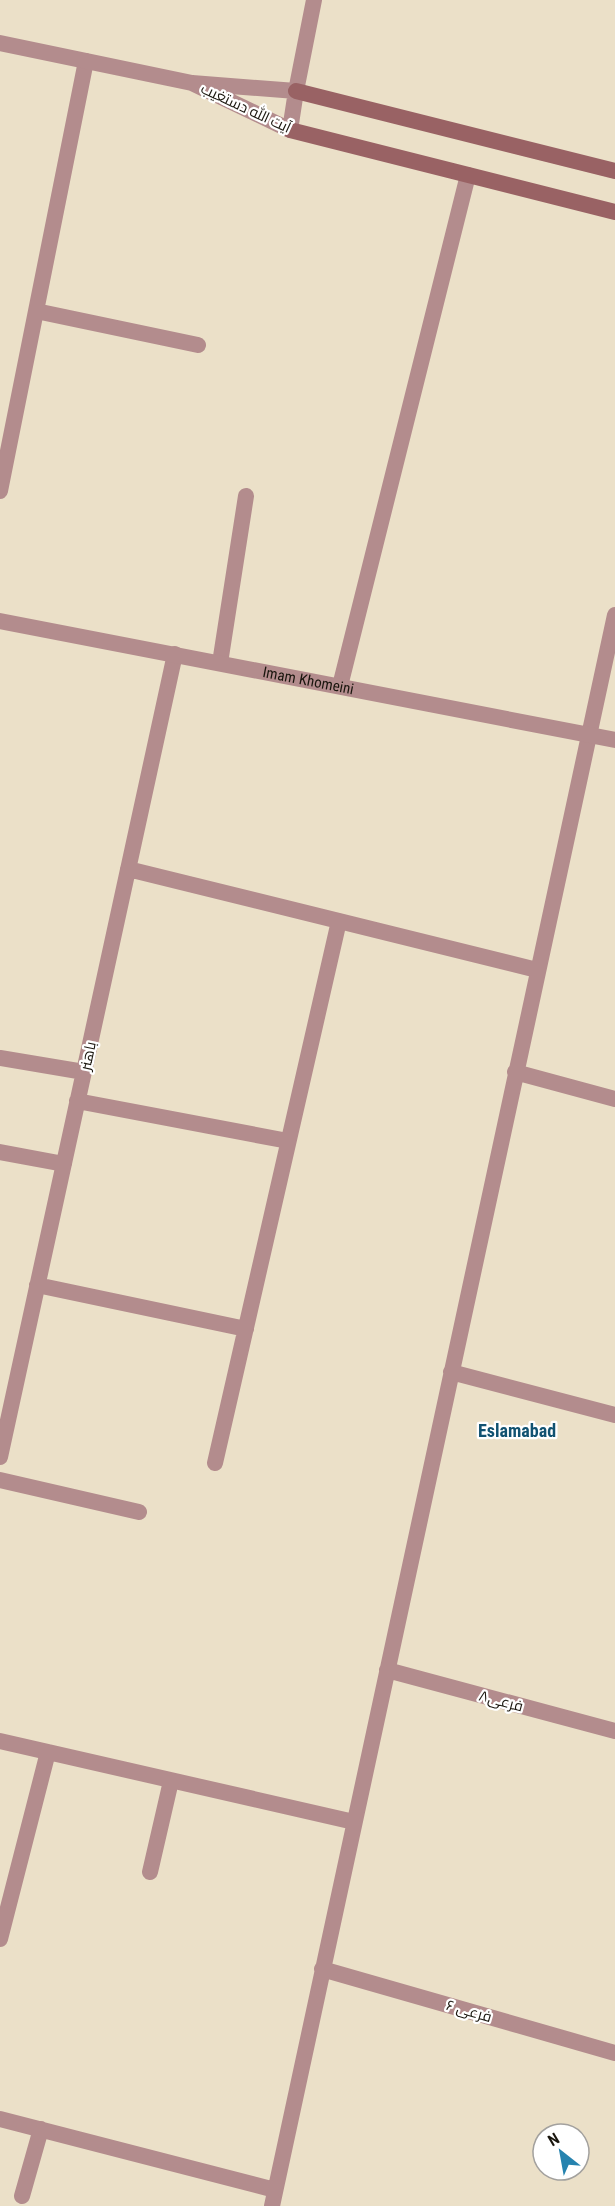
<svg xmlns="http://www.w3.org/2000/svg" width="615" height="2206" font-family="'Roboto Condensed',Cairo,sans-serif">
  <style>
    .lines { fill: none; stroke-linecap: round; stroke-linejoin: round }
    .minor { stroke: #b38c8d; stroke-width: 16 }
    .tertiary { stroke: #b38c8d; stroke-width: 16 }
    .secondary { stroke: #996264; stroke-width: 16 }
    .labels { text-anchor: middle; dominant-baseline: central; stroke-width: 4.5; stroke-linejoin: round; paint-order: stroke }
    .street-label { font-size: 15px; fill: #19150d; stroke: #fff }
    .quarter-label { font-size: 18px; font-weight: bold; fill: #115271; stroke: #fff }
  </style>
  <rect width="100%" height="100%" fill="#ebe0c8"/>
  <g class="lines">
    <path class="minor" d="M296 91 314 0
      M36 311 198 345
      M0 491 86 61
      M220 663 246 496
      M340 686 468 175
      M128 869 537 970
      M0 1058 84 1072
      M515 1072 615 1099
      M77 1101 288 1141
      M0 1152 64 1164
      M37 1285 246 1329
      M451 1372 615 1415
      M0 1457 175 654
      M215 1463 339 921
      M0 1480 139 1512
      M387 1670 615 1731
      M0 1741 354 1822
      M150 1872 171 1781
      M0 1939 48 1752
      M322 1969 615 2053
      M0 2119 275 2190
      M22 2196 41 2129
      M272 2206 615 615"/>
    <g class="tertiary">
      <path d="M0 43 192 83 296 91 290 130 192 83"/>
      <path id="s1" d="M0 621 615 740"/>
    </g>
    <path class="secondary" d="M296 91 615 171
      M290 130 615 212"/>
  </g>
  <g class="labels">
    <g class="street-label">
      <text transform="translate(246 108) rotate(25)">آیت الله دستغیب</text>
      <text stroke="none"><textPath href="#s1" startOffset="314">Imam Khomeini</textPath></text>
      <text transform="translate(88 1056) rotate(-78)">باهنر</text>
      <text transform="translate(501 1701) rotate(15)">فرعی۸</text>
      <text transform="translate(469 2011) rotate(16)">فرعی ۶</text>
    </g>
    <g class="quarter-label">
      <text x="517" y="1430">Eslamabad</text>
    </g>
  </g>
  <g transform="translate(561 2152) rotate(329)"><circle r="28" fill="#ffffff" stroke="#a3a19e" stroke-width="1.5"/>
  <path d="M0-4.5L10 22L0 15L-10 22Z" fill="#2683af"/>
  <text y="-9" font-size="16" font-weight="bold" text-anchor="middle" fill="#19150d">N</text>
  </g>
</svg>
